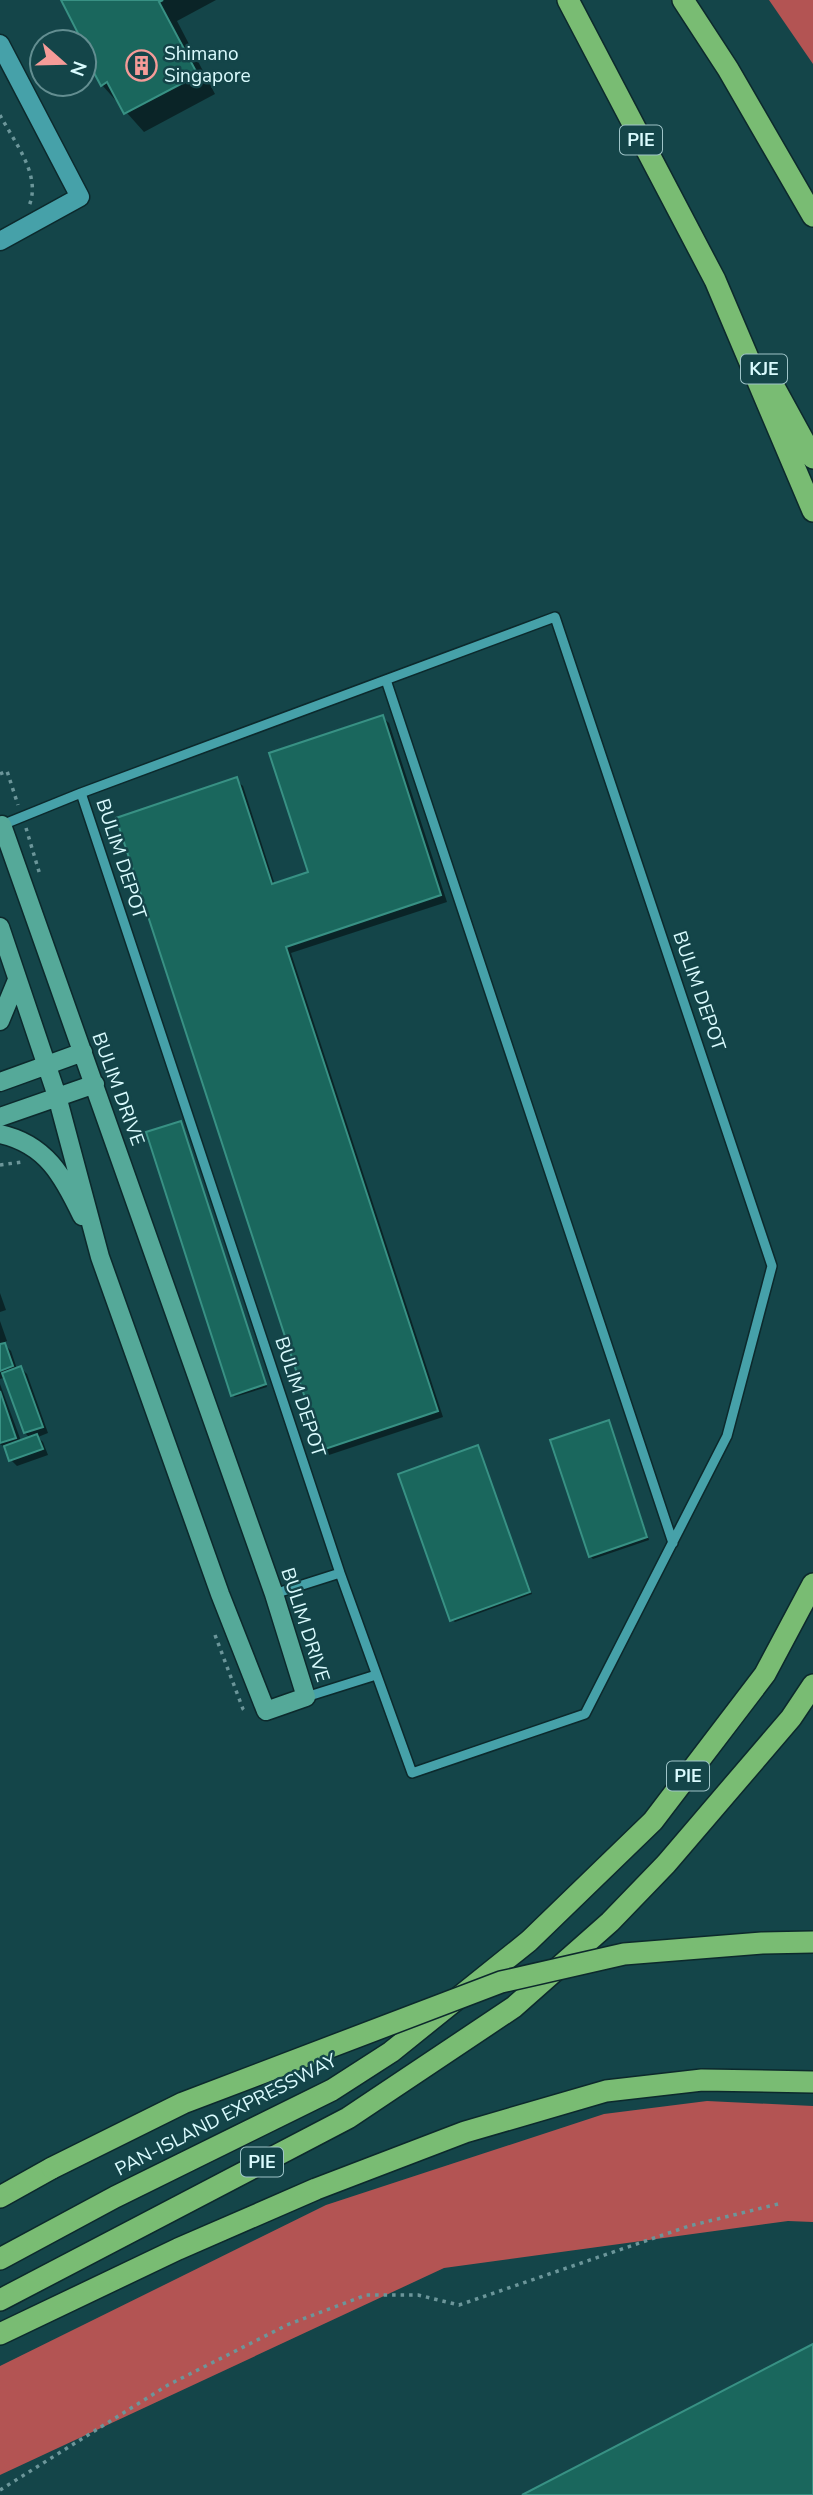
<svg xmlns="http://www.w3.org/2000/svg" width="813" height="2495" font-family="'Nunito Sans',sans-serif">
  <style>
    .forest { fill: #b35453 }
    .shadow { fill: #0007 }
    .building { fill: #1a675d; stroke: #389184; stroke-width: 2 }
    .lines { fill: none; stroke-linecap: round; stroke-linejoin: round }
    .lane-casing { stroke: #0c292c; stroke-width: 12 }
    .street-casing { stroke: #0c292c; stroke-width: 21 }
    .secondary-casing { stroke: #0c292c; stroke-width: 21 }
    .highway-casing { stroke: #0c292c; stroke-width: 24 }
    .path { stroke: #6c969a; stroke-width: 3.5; stroke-dasharray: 3.5 5; stroke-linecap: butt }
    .lane { stroke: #46a1a9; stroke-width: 9 }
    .street { stroke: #46a1a9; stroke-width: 18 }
    .secondary { stroke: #55a999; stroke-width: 18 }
    .highway { stroke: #79bc73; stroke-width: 21 }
    .highway-bridge-casing { stroke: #0c292c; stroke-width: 24; stroke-linecap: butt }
    .highway-bridge { stroke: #79bc73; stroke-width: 21 }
    .labels { text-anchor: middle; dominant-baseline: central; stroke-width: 5; stroke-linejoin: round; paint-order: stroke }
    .shield { fill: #144549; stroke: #9fc4c8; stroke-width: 2 }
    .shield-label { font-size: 18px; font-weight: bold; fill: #dafbfe }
    .poi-label { font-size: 19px; fill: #dafbfe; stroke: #144549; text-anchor: start }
    .street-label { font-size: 19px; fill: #dafbfe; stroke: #144549 }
  </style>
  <rect width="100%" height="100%" fill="#144549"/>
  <path class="forest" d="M769 0H813V64Z
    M707 2101 813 2106V2222L788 2221 444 2268 0 2475V2366L326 2205 604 2114Z"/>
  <path class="shadow" d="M63 0H216L177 21 215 94 144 132 102 85 84 50 85 42Z
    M382 717 389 723 447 902 291 953 443 1417 329 1455 323 1449 236 780 243 786 275 885 310 873Z
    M181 1123 267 1387 235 1397 232 1395Z
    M0 1293 6 1310 0 1312Z
    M0 1321 7 1341 3 1343 11 1351 17 1369 21 1368 27 1374 48 1433 38 1437 43 1442 48 1455 17 1466 11 1460 7 1449 0 1444V1384L21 1441 30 1438 25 1433 6 1377 0 1379Z
    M608 1422 649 1540 593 1559 590 1556Z
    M477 1447 532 1594 455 1622 452 1620Z"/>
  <path class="building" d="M61 0H163L159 2 198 75 124 114 107 82 101 86 84 54V42H80L82 41Z
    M383 715 441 895 286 947 438 1411 322 1450 116 818 237 777 272 884 308 872 269 753Z
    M181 1121 266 1384 231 1396 146 1132Z
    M5 1343 13 1366 0 1371V1344Z
    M21 1366 43 1427 24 1433 2 1373Z
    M0 1391 16 1438 0 1443Z
    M609 1420 647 1537 589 1557 550 1440Z
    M37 1434 43 1449 9 1461 4 1446Z
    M478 1445 530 1592 450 1621 398 1474Z
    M813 2344V2495H522Z"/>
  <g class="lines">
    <defs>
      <path id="lane" d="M386 680 673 1543
        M2 825 81 793 555 617 772 1266 727 1436 585 1714 412 1773 340 1573 81 793
        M274 1594 340 1573
        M306 1697 376 1675"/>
      <path id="street" d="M0 44 80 197 0 241"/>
      <path id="secondary" d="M0 927 57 1096 100 1257 220 1594 266 1711 306 1697 274 1594 2 825
        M0 1021 17 980
        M0 1082 83 1052
        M0 1117 95 1084
        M0 1134C46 1144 63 1176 82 1216"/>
      <path id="highway" d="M568 0 715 280 813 511
        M683 0 728 69 813 216
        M772 383 813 458
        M0 2197 52 2168
        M0 2259 115 2197 332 2090 391 2052 529 1941 653 1821 765 1674 813 1584
        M0 2300 348 2118 514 2007 610 1922 666 1864 791 1718 813 1685
        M0 2334 178 2249 316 2189 465 2132 606 2091 702 2080 813 2082"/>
    </defs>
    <use href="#lane" class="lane-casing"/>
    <use href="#street" class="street-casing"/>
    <use href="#secondary" class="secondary-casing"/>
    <use href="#highway" class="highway-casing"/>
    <path class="path" d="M0 115C14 142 42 175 29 206
      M0 774 7 771 18 805
      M26 828 40 875
      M0 1165 22 1162
      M215 1635 243 1709 246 1712
      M0 2490 168 2385 287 2325 366 2295H418L459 2305 689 2226 778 2204"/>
    <use href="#lane" class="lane"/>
    <use href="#street" class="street"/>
    <use href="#secondary" class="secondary"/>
    <use href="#highway" class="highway"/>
    <defs>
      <path id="highway-bridge" d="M52 2168 183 2103 501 1982 624 1954 762 1943 813 1942"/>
    </defs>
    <use href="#highway-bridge" class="highway-bridge-casing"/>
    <use href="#highway-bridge" class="highway-bridge"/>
  </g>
  <defs>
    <symbol id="building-ring" viewBox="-11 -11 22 22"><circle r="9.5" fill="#144549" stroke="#f59b98" stroke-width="1.5"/><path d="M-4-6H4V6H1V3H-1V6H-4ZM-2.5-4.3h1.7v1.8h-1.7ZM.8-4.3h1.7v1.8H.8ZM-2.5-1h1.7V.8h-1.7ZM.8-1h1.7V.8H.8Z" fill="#f59b98"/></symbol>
  </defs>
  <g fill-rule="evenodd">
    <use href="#building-ring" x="124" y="48" width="35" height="35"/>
  </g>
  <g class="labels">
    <g class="shield">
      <rect x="620" y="125.5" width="42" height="29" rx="5"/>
      <rect x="741" y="354.5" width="46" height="29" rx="5"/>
      <rect x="667" y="1761.5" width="42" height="29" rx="5"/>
      <rect x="241" y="2147.5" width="42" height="29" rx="5"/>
    </g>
    <g class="shield-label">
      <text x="641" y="140">PIE</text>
      <text x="764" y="369">KJE</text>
      <text x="688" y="1776">PIE</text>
      <text x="262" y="2162">PIE</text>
    </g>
    <g class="poi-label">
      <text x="164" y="54">Shimano<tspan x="164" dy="22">Singapore</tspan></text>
    </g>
    <g class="street-label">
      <text transform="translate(121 859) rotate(72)">BULIM DEPOT</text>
      <text transform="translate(699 991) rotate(71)">BULIM DEPOT</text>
      <text transform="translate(118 1089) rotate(70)">BULIM DRIVE</text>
      <text transform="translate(300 1397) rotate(72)">BULIM DEPOT</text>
      <text transform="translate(305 1625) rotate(72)">BULIM DRIVE</text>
      <text transform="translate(226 2115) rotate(-27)">PAN-ISLAND EXPRESSWAY</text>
    </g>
  </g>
  <g transform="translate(63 63) rotate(110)"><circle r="33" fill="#144549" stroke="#638e91" stroke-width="2"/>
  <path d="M0-5L12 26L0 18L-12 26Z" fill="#f59b98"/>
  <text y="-10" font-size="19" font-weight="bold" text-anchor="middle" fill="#dafbfe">N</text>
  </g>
</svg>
